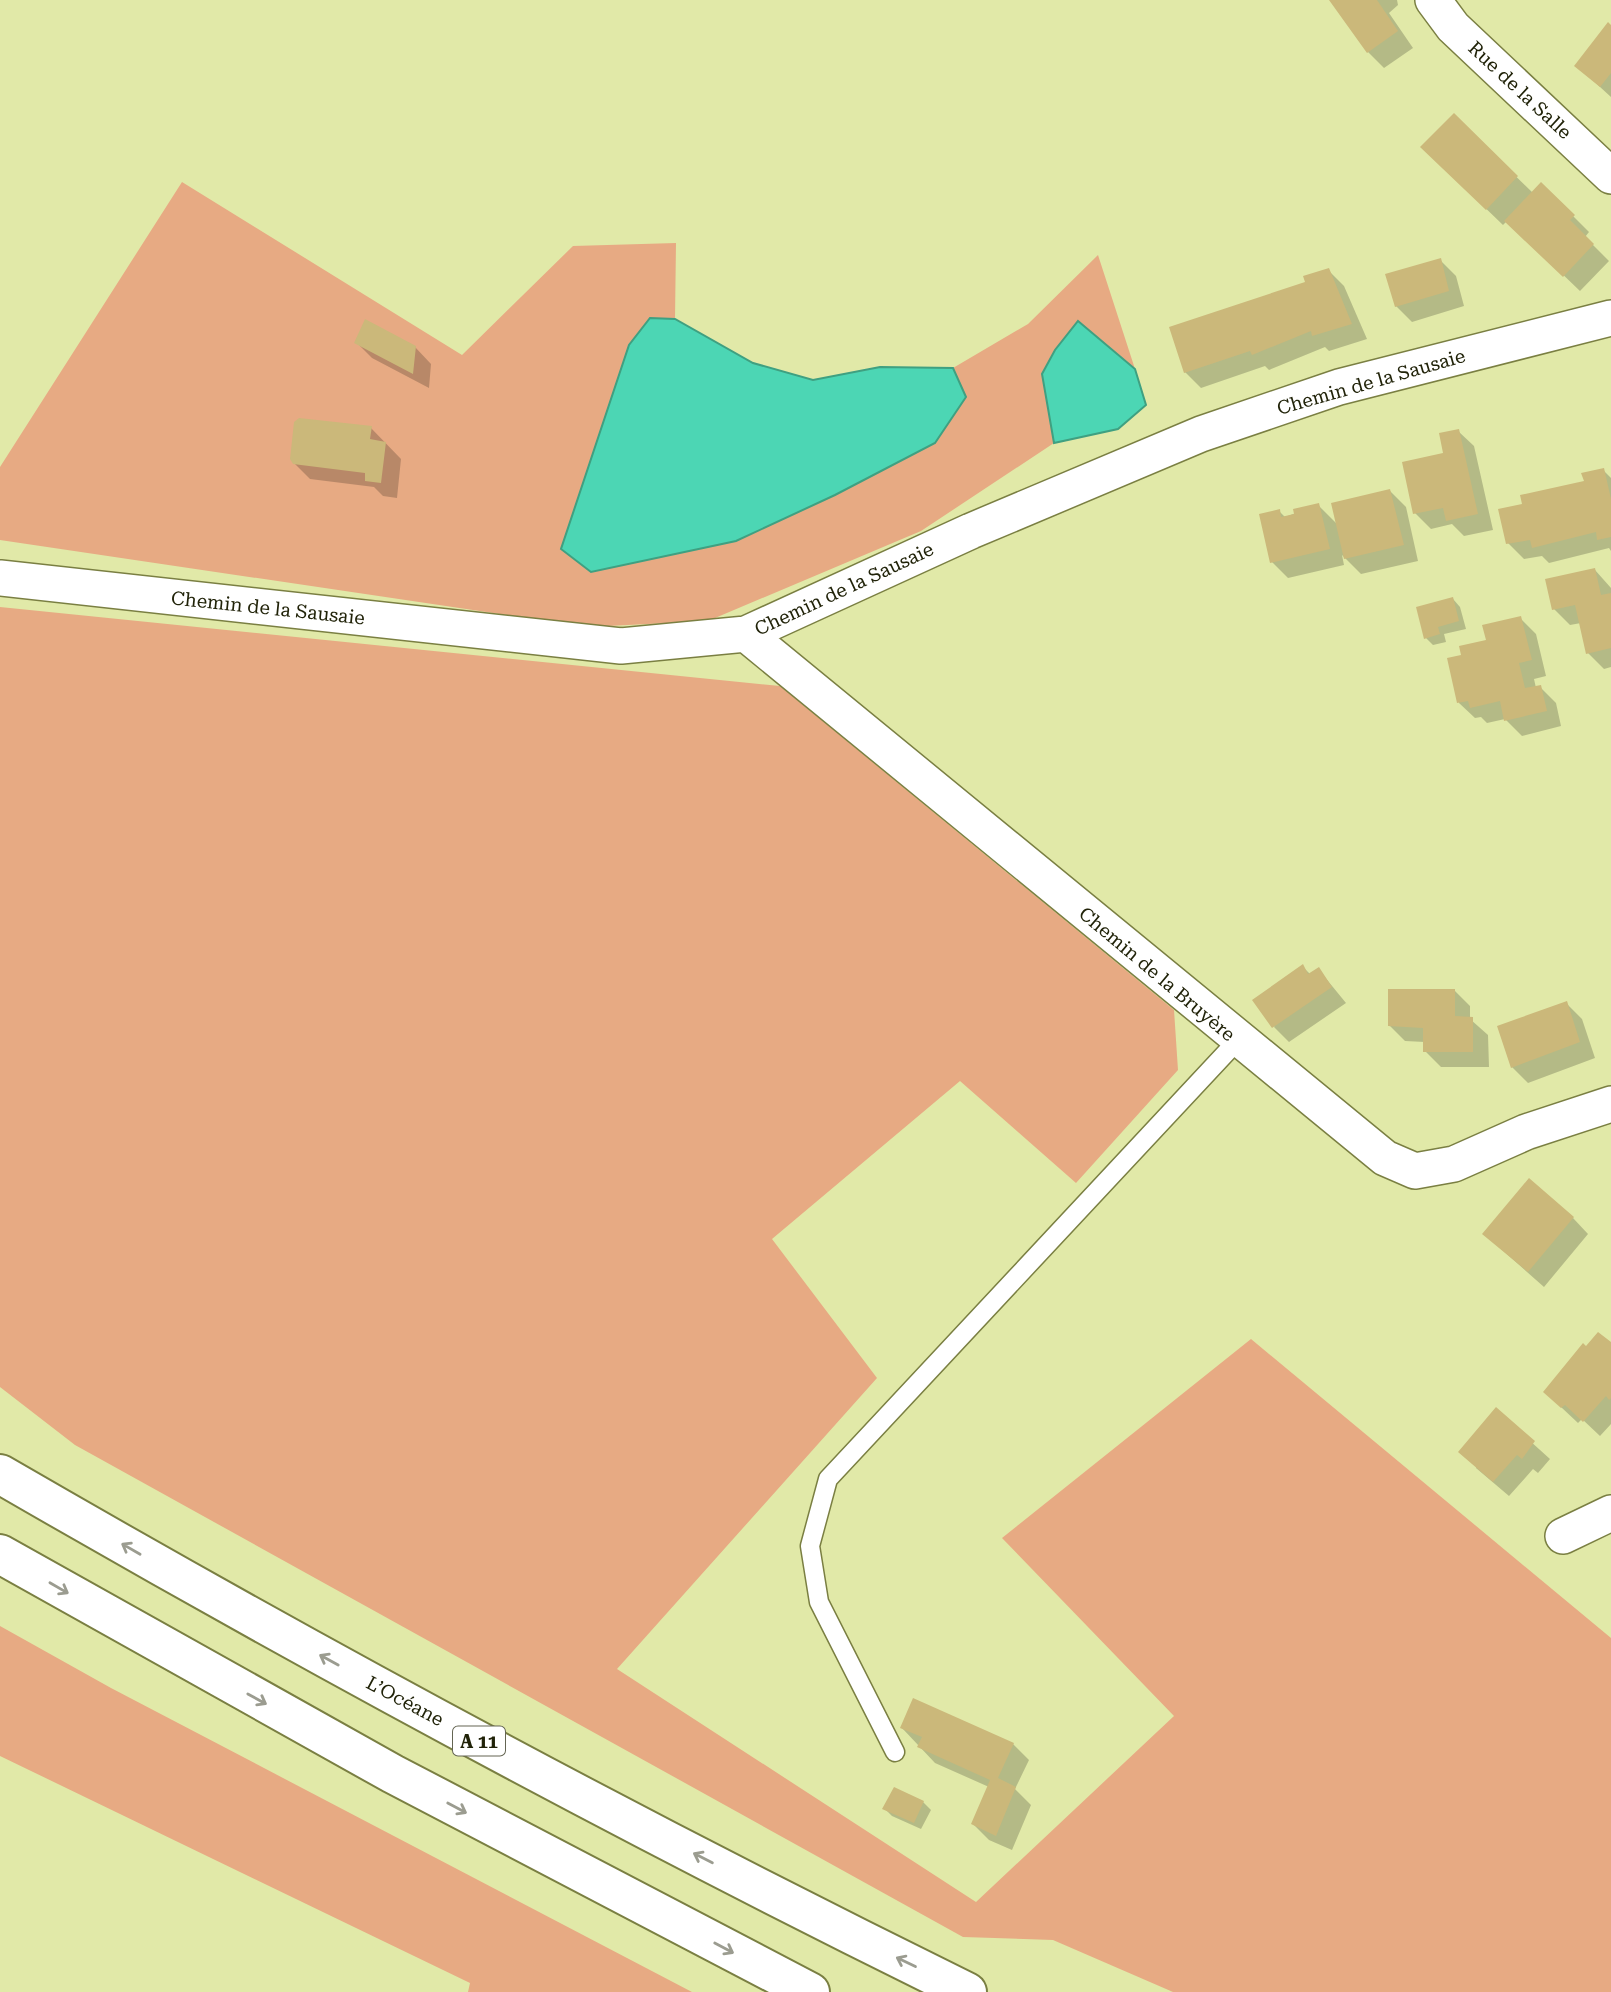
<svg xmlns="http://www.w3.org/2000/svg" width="1611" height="1992" font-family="'Roboto Serif',serif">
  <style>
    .green { fill: #e7aa83 }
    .water { fill: #4cd6b4; stroke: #3fa081; stroke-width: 2 }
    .shadow { fill: #0003 }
    .building { fill: #cbb87a }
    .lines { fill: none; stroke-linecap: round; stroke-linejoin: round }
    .service-casing { stroke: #7a7f42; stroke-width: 21 }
    .minor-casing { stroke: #7a7f42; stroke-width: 38 }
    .motorway-casing { stroke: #7a7f42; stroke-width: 42 }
    .service { stroke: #fff; stroke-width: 18 }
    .minor { stroke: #fff; stroke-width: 35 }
    .motorway { stroke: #fff; stroke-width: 38 }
    .oneway { stroke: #9b9c90 }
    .labels { text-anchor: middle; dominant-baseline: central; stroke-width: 5; stroke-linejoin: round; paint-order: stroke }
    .shield { fill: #fff; stroke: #646553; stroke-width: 2 }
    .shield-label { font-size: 18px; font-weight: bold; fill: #212309 }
    .street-label { font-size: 19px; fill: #212309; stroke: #fff }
  </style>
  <rect width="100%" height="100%" fill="#e1e9a8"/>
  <path class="green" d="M182 182 462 355 573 246 676 243 675 319 650 318 561 548 966 397 953 368 1028 324 1098 255 1135 369 1078 322 1042 374 1054 443 921 531 708 621 588 627 0 540V467Z
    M0 607 780 686 1174 1010 1178 1070 1076 1183 960 1081 772 1239 877 1378 617 1669 976 1902 1174 1716 1002 1538 1251 1339 1611 1638V1992H1173L1053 1940 963 1937 75 1445 0 1387Z
    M0 1626 111 1688 692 1992H468L470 1983 0 1756Z"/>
  <path class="water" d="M650 318 675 319 753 363 813 380 880 367 953 368 966 397 935 443 835 495 736 541 591 572 561 549 629 345Z
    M1078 321 1135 369 1146 405 1118 429 1054 443 1042 374 1055 350Z"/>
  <path class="shadow" d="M1331 0H1397L1398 5 1389 13 1413 48 1384 68 1368 52Z
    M1611 27V97L1577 66Z
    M1454 116 1533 193 1541 184 1589 232 1585 237 1609 261 1580 291 1507 221 1503 225 1422 147Z
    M1440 260 1456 276 1464 306 1412 322 1396 306Z
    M1328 270 1344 286 1367 339 1329 351 1325 347 1269 370 1265 366 1201 388 1185 372Z
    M356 342 415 347 431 364 429 388 372 358Z
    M371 428 401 459 397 498 383 496 374 487 310 479 294 463Z
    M1458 431 1474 446 1493 530 1464 536 1452 524 1431 529 1415 513Z
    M1603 470 1611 478V551L1609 548 1549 563 1542 556 1524 559 1508 543 1524 505 1586 482Z
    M1390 491 1406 507 1418 561 1361 574 1342 555 1344 565 1288 578 1272 562 1279 511 1285 517 1318 505 1338 525Z
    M1595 570 1611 588V667L1604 669 1588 653 1581 623 1570 625 1554 609Z
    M1453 599 1460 607 1466 629 1444 634 1446 642 1433 645 1426 638Z
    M1520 618 1536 634 1546 676 1534 679 1536 688 1540 687 1556 703 1561 726 1522 736 1505 719 1487 723 1481 717 1475 718 1459 703 1463 656Z
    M1303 967 1311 975 1319 970 1346 1003 1289 1042 1274 1027Z
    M1455 991 1470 1006V1019L1488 1035 1489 1067H1441L1425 1051V1042L1405 1041 1389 1025Z
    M1566 1003 1582 1019 1595 1058 1528 1083 1512 1067Z
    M1573 1218 1588 1234 1544 1287 1484 1234Z
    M1611 1345V1424L1600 1436 1582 1419 1578 1423 1561 1407 1587 1348Z
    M1496 1410 1550 1459 1538 1473 1533 1469 1509 1496 1476 1468Z
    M902 1728 1013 1744 1029 1760 1015 1789 1031 1805 1012 1850 989 1840 973 1824 989 1787 935 1763Z
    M923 1802 931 1810 921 1829 892 1816 885 1809Z"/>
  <path class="building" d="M1329 0H1377L1398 31 1367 53Z
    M1608 22 1611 25V73L1600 87 1574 66Z
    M1454 113 1518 176 1486 210 1420 147Z
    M1541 182 1575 215 1570 220 1594 244 1563 277 1504 221Z
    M1441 258 1449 291 1395 307 1385 274Z
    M1329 268 1352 324 1312 336 1311 331 1252 355 1250 351 1184 373 1169 327 1305 282 1303 276Z
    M365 319 416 346 413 374 354 343Z
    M299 418 372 426 370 439 386 442 381 483 365 481V473L293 464 290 459 294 422Z
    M1459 429 1478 514 1446 521 1443 508 1413 514 1402 462 1443 453 1439 433Z
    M1604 468 1611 499V537L1597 540 1596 532 1532 548 1530 540 1506 544 1498 509 1522 504 1520 495 1584 481 1581 473Z
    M1390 489 1404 545 1344 559 1331 503Z
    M1319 503 1330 549 1270 563 1259 514 1280 509 1281 517 1294 514 1293 509Z
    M1595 568 1601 595 1611 593V648L1586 654 1575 605 1552 610 1545 579Z
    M1453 597 1459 621 1438 627 1440 634 1424 639 1416 607Z
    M1521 616 1532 660 1519 663 1525 688 1541 685 1547 711 1504 721 1500 701 1470 708 1468 701 1457 703 1447 658 1461 655 1459 646 1486 640 1482 625Z
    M1303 964 1308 974 1319 967 1332 987 1272 1028 1252 1000Z
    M1388 989H1455V1016L1473 1017V1052H1423V1028L1388 1026Z
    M1567 1001 1580 1042 1511 1068 1497 1026Z
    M1529 1178 1574 1217 1528 1272 1482 1234Z
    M1598 1332 1611 1342V1398L1609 1400 1606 1396 1583 1422 1565 1405 1561 1408 1543 1392 1583 1343 1586 1346Z
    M1496 1407 1535 1441 1522 1459 1517 1455 1493 1482 1458 1452Z
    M913 1698 1014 1743 998 1778 1016 1787 996 1836 971 1824 990 1780 917 1747 922 1737 900 1728Z
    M894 1787 924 1801 914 1823 882 1809Z"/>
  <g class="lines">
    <defs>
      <path id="service" d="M895 1752 819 1602 810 1546 828 1479 1238 1040"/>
      <path id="minor" d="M1433 0 1453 27 1611 176
        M0 578 621 646 746 634 971 531 1201 434 1339 387 1611 318
        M746 634 1385 1158 1415 1171 1454 1164 1526 1132 1611 1104
        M1563 1536 1611 1513"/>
      <path id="motorway" d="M0 1474C316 1657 639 1831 967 1992
        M0 1554 393 1774 810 1992"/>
    </defs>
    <use href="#service" class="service-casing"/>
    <use href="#minor" class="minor-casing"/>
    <use href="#motorway" class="motorway-casing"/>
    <use href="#service" class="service"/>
    <use href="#minor" class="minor"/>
    <use href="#motorway" class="motorway"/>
  </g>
  <defs><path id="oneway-shaft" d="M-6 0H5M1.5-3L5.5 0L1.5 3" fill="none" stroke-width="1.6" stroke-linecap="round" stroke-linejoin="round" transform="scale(1.75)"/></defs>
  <g class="oneway">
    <use href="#oneway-shaft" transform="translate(131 1549) rotate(-150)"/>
    <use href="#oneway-shaft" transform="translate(59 1588) rotate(30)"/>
    <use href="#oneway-shaft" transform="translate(329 1660) rotate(-151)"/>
    <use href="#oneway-shaft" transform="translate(257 1699) rotate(29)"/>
    <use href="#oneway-shaft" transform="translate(457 1808) rotate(28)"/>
    <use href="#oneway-shaft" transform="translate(703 1858) rotate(-153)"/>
    <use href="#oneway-shaft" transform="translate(724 1948) rotate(28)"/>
    <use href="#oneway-shaft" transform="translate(906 1962) rotate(-154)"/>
  </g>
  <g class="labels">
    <rect class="shield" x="453" y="1726.5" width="52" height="29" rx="5"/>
    <g class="shield-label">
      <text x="479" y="1741">A 11</text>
    </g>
    <g class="street-label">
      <text transform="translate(1520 90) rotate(43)">Rue de la Salle</text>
      <text transform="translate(1371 382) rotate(-16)">Chemin de la Sausaie</text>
      <text transform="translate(844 589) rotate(-25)">Chemin de la Sausaie</text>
      <text transform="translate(268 608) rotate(6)">Chemin de la Sausaie</text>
      <text transform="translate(1157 974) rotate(40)">Chemin de la Bruyère</text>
      <text transform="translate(405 1701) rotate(28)">L’Océane</text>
    </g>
  </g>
</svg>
